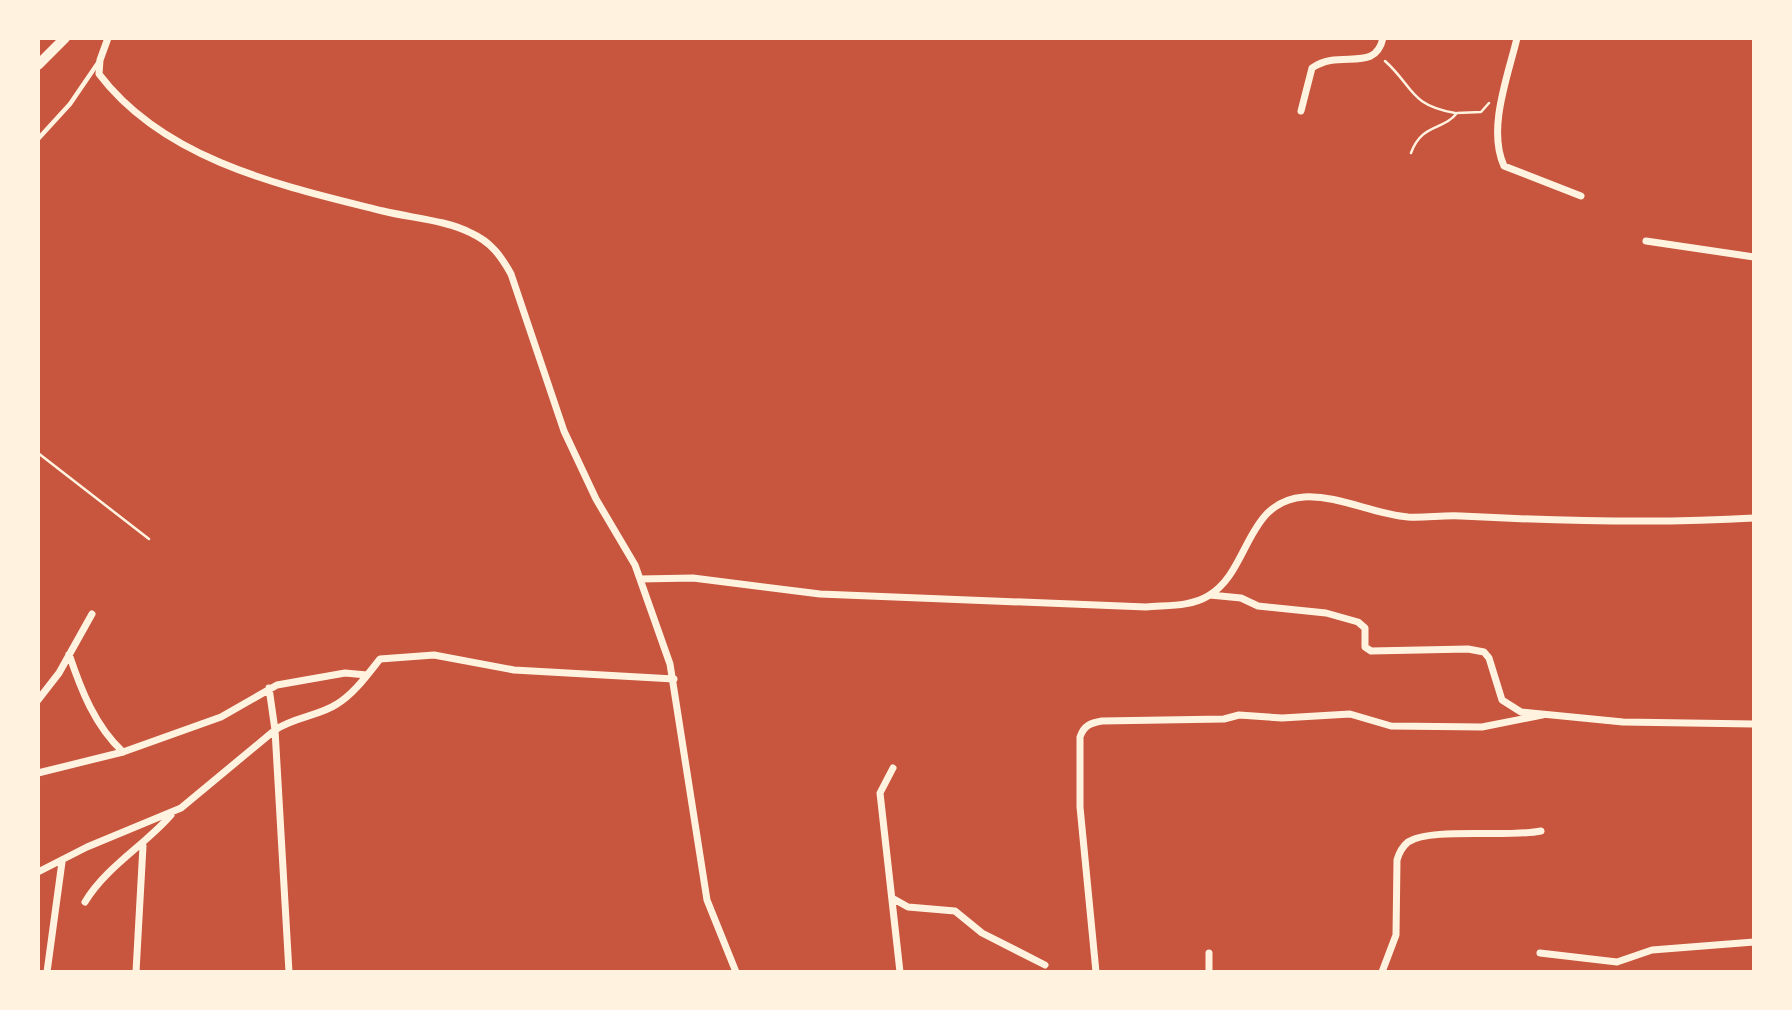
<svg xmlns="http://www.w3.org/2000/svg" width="1792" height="1010" font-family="'IBM Plex Sans',sans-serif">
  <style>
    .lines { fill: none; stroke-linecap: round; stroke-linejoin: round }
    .path { stroke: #fff3e0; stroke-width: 2.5 }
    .service { stroke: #fff3e0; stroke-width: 4.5 }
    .minor { stroke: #fff3e0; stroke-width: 7 }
    .tertiary { stroke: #fff3e0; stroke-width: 10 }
  </style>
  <rect width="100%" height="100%" fill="#c8553d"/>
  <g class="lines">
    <path class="path" d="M1385 61C1414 87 1409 105 1455 113
      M1411 153C1422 123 1443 131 1457 113L1481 112 1489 103
      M38 453 149 539"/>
    <path class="service" d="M38 139 70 104 100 60"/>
    <path class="minor" d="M108 38 100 60 99 74C165 161 283 186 383 211 411 218 446 220 471 233 491 242 501 256 511 274L564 431 596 499 635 565 670 664 707 900 736 972
      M1517 38C1508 76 1487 129 1504 166L1581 196
      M1301 111 1312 68C1340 48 1375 74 1383 38
      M1646 241 1754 257
      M640 579 693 578 820 594 1146 607C1166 605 1190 607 1208 596 1250 572 1245 501 1304 497 1339 495 1373 514 1408 517 1425 518 1443 515 1461 516 1558 521 1656 524 1754 518
      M1210 595 1241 598 1258 606 1326 613 1358 622 1365 628V647L1371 651 1468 649 1484 652 1489 658 1502 700 1521 712 1623 722 1754 724
      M69 654C81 690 95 726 123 752
      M269 688 275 730 289 972
      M38 700 59 673 92 614
      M893 768 880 793 900 972
      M38 773 123 752 221 717 277 685 345 673 367 675
      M38 872 87 847 181 808 275 730C294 717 319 716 337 704 354 694 368 674 380 659L434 655 514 670 674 679
      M892 898 908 907 955 911 982 933 1045 965
      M85 902C106 867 145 845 171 815
      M1209 953V972
      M1540 953 1617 962 1652 950 1754 942
      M47 972 62 862
      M136 972 143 846
      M1096 972 1080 807V737C1084 725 1091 723 1102 721L1224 719 1239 715 1282 718 1350 714 1391 726 1482 727 1542 715
      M1382 972 1396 935 1397 860C1399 853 1402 847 1408 842 1431 827 1508 838 1541 831"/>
    <path class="tertiary" d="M38 65 65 38"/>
  </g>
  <rect width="1792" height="1010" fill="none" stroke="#fff3e0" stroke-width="80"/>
</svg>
